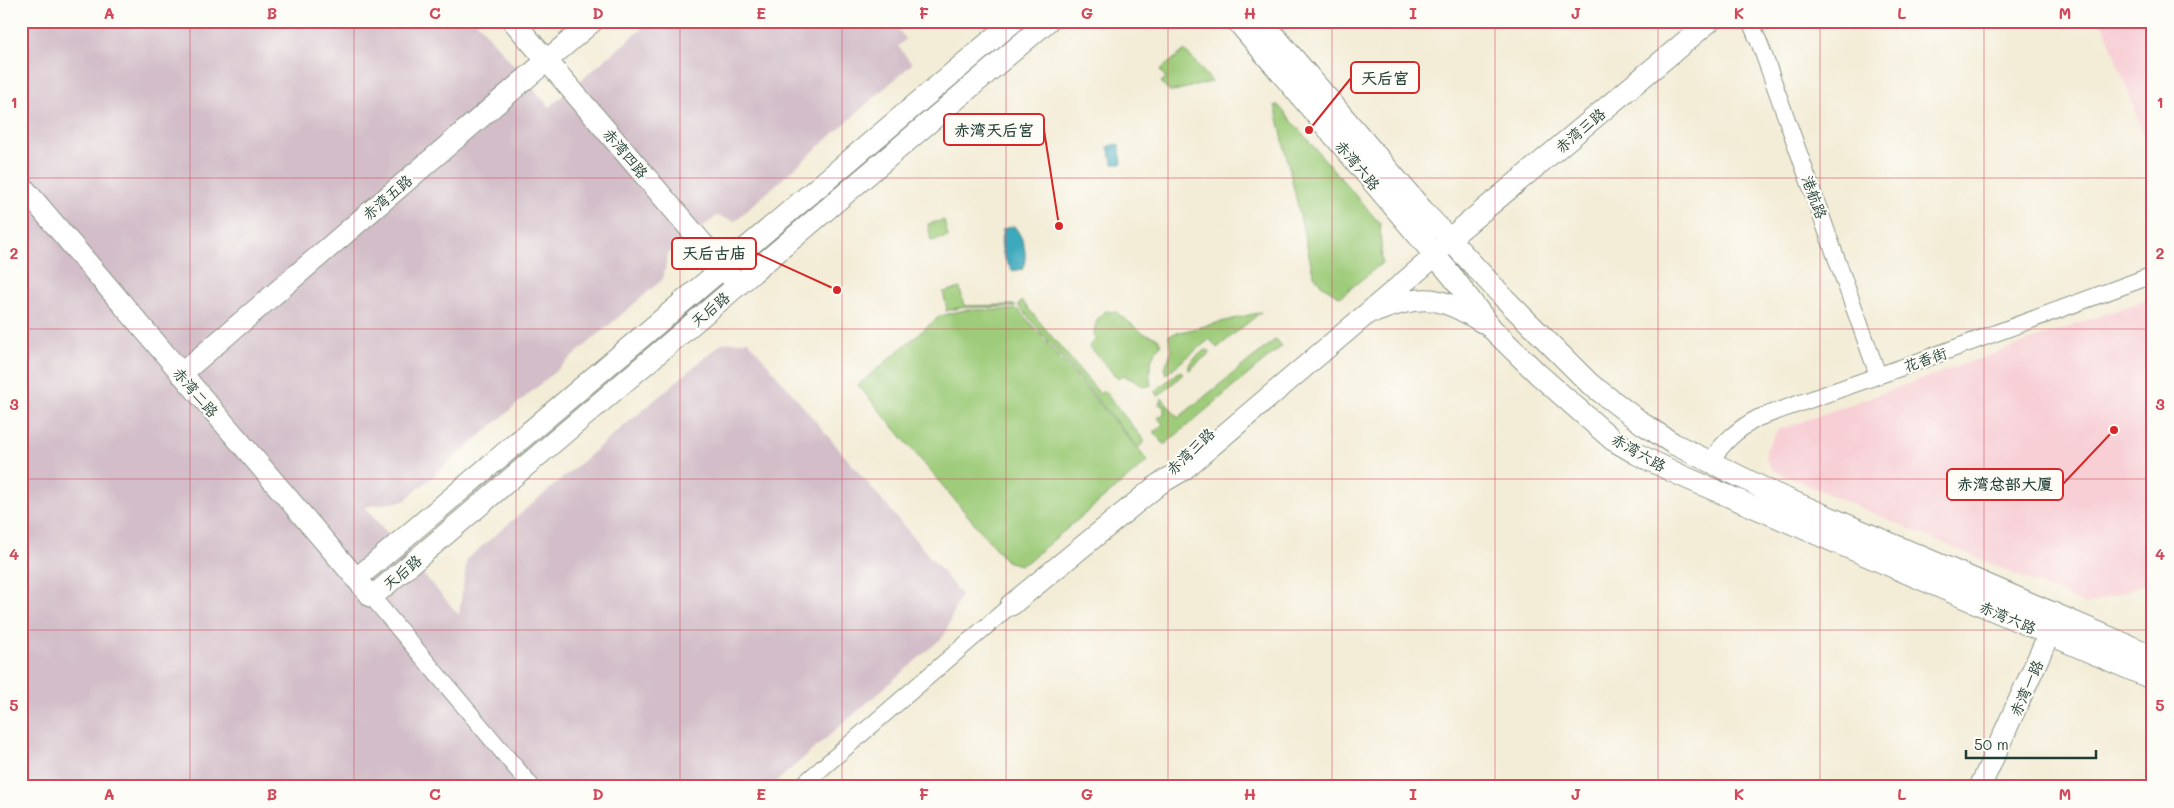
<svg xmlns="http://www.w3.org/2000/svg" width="2174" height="808" font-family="Mali,'LXGW WenKai TC',sans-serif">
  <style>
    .built { fill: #f7cfd5 }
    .industrial { fill: #d2bdc8 }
    .green { fill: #9fcc7a; stroke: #5f8457 }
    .water { fill: #3ca9bc; stroke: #2e7378 }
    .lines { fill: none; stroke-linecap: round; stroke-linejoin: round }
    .minor-casing { stroke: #899485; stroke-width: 18 }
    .tertiary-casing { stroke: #899485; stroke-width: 23 }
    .minor { stroke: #fff; stroke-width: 16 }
    .tertiary { stroke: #fff; stroke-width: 21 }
    .grid { fill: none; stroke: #d1495b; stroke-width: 1; stroke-opacity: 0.55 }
    .labels { text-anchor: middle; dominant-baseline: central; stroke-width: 4.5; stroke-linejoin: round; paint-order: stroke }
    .street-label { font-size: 15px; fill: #1f3d34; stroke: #fdfcf7 }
    .leader { fill: none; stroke: #d62828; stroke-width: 2 }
    .callout-dot { fill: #d62828; stroke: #fdfcf7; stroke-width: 2 }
    .callout { fill: #fdfcf7; stroke: #d62828; stroke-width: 2 }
    .callout-label { font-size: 16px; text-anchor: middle; font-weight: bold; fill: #1f3d34 }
    .neatline { fill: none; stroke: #d1495b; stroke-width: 2 }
    .grid-label { font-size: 16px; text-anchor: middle; font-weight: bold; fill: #d1495b }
  </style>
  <rect width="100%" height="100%" fill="#fdfcf7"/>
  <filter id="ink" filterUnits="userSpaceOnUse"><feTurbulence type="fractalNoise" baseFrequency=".02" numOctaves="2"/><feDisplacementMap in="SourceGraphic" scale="10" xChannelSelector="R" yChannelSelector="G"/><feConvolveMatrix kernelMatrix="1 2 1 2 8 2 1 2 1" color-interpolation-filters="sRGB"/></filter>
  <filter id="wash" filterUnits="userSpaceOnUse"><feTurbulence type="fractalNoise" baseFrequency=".0096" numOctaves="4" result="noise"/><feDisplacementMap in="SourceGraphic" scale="20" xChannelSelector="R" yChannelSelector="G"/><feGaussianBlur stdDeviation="1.12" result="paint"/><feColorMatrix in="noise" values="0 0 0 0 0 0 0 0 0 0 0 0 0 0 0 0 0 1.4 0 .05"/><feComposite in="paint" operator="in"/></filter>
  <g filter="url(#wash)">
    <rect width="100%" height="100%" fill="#f3ecd6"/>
    <path class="built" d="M2102 21H2153V160Z
      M2148 299 2153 301V581L2086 605 1773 470 1766 459V449L1778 430Z"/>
    <path class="industrial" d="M21 21H476L549 107 651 21H891L906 39 898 46 912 64 735 221 717 216 668 254 663 279 404 501 364 507 459 615 467 559 722 343 748 341 961 594 944 636 770 787H21Z"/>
    <path class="green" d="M1185 50 1212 82 1169 92 1161 82 1166 78 1160 70Z
      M1275 105H1278L1380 224 1382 263 1340 297 1321 285 1313 273Z
      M944 220 948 237 931 241 928 224Z
      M960 288 964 306 1014 305 1016 307H965L945 311 947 309 943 292Z
      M1022 301 1100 394 1104 391 1144 440V443L1138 448 1018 305Z
      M965 310H1019L1148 461 1027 562 1021 565 1006 561 858 385 940 316Z
      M1106 311 1116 312 1143 333 1158 338 1161 345C1150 355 1148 371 1151 385L1145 387 1123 375 1118 379 1089 346 1095 341C1093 329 1095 318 1106 311Z
      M1261 312 1217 348 1210 339 1166 374 1164 368 1171 354 1169 335Z
      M1276 339 1282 346 1164 445 1154 432 1163 424 1158 418 1164 414V407L1159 404 1162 398 1178 418Z
      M1207 350 1211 352 1189 370C1187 361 1198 357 1203 351Z
      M1180 371 1183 374 1159 396 1155 393 1156 390Z"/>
    <path class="water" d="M1116 144 1119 145 1122 162 1121 164H1113L1108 147Z
      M1014 226C1024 238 1028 254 1023 269L1013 271C1002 259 999 244 1003 229Z"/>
  </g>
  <g filter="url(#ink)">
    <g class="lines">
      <defs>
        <path id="minor" d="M1750 21 1761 47 1878 375
          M1710 461C1725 441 1736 430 1758 418L1917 362 2153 275
          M372 597 532 787
          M800 787 1011 605"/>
        <path id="tertiary" d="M513 21 732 278
          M1237 21 1453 277 1492 329 1538 374 1613 440 1637 454 1682 476 2153 679
          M1262 21 1426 214 1504 298 1590 384 1643 424 1674 444 1775 494 2153 656
          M21 185 372 597 1048 21
          M1377 311C1421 293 1442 296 1482 322
          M181 374 593 21
          M356 579 1014 21
          M1011 605 1159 484 1183 470 1435 256 1449 239 1710 21
          M1980 787 2054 623"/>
      </defs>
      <use href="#minor" class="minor-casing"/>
      <use href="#tertiary" class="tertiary-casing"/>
      <use href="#minor" class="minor"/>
      <use href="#tertiary" class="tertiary"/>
    </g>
  </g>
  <path class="grid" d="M190 21V787M354 21V787M516 21V787M680 21V787M842 21V787M1006 21V787M1168 21V787M1332 21V787M1495 21V787M1658 21V787M1820 21V787M1984 21V787M21 178H2153M21 329H2153M21 479H2153M21 630H2153"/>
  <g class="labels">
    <g class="street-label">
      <text transform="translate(1580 130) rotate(-40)">赤湾三路</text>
      <text transform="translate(626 153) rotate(50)">赤湾四路</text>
      <text transform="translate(1358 165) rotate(50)">赤湾六路</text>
      <text transform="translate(387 197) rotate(-41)">赤湾五路</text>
      <text transform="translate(1815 197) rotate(70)">港航路</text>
      <text transform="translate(710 309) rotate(-40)">天后路</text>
      <text transform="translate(1925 359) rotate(-19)">花香街</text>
      <text transform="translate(196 392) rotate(49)">赤湾二路</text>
      <text transform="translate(1190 451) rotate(-44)">赤湾三路</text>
      <text transform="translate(1639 452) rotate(30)">赤湾六路</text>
      <text transform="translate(402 572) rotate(-40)">天后路</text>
      <text transform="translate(2008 617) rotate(23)">赤湾六路</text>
      <text transform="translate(2026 688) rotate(-66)">赤湾一路</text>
    </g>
  </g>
  <path class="leader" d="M1309 130L1351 78M1059 226L1044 130M837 290L756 253M2114 430L2063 484"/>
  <g class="callout-dot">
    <circle cx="1309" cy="130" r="5"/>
    <circle cx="1059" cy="226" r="5"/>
    <circle cx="837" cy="290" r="5"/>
    <circle cx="2114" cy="430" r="5"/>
  </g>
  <g class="callout">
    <rect x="1351" y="62" width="68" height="31" rx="5"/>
    <rect x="944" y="114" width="100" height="31" rx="5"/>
    <rect x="672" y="238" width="84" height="31" rx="5"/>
    <rect x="1947" y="469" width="116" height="31" rx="5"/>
  </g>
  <g class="callout-label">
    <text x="1385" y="84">天后宫</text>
    <text x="994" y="136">赤湾天后宫</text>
    <text x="714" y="259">天后古庙</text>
    <text x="2005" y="490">赤湾总部大厦</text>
  </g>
  <rect width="2174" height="808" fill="none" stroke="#fdfcf7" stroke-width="55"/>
  <path d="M1966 750v8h130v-8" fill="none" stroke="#1f3d34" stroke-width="2.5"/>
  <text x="1974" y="750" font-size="15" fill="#1f3d34" stroke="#fdfcf7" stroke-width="4" paint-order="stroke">50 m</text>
  <rect x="28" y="28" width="2118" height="752" class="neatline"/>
  <g class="grid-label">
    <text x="109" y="19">A</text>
    <text x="272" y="19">B</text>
    <text x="435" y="19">C</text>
    <text x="598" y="19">D</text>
    <text x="761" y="19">E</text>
    <text x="924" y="19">F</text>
    <text x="1087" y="19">G</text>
    <text x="1250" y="19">H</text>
    <text x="1413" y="19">I</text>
    <text x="1576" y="19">J</text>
    <text x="1739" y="19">K</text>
    <text x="1902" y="19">L</text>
    <text x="2065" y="19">M</text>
    <text x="14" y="108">1</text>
    <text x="2160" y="108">1</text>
    <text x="14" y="259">2</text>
    <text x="2160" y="259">2</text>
    <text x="14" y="410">3</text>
    <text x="2160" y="410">3</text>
    <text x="14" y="560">4</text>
    <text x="2160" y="560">4</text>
    <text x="14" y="711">5</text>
    <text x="2160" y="711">5</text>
    <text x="109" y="800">A</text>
    <text x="272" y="800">B</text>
    <text x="435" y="800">C</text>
    <text x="598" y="800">D</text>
    <text x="761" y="800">E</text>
    <text x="924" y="800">F</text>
    <text x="1087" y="800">G</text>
    <text x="1250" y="800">H</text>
    <text x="1413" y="800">I</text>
    <text x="1576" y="800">J</text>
    <text x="1739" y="800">K</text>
    <text x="1902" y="800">L</text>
    <text x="2065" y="800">M</text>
  </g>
</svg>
